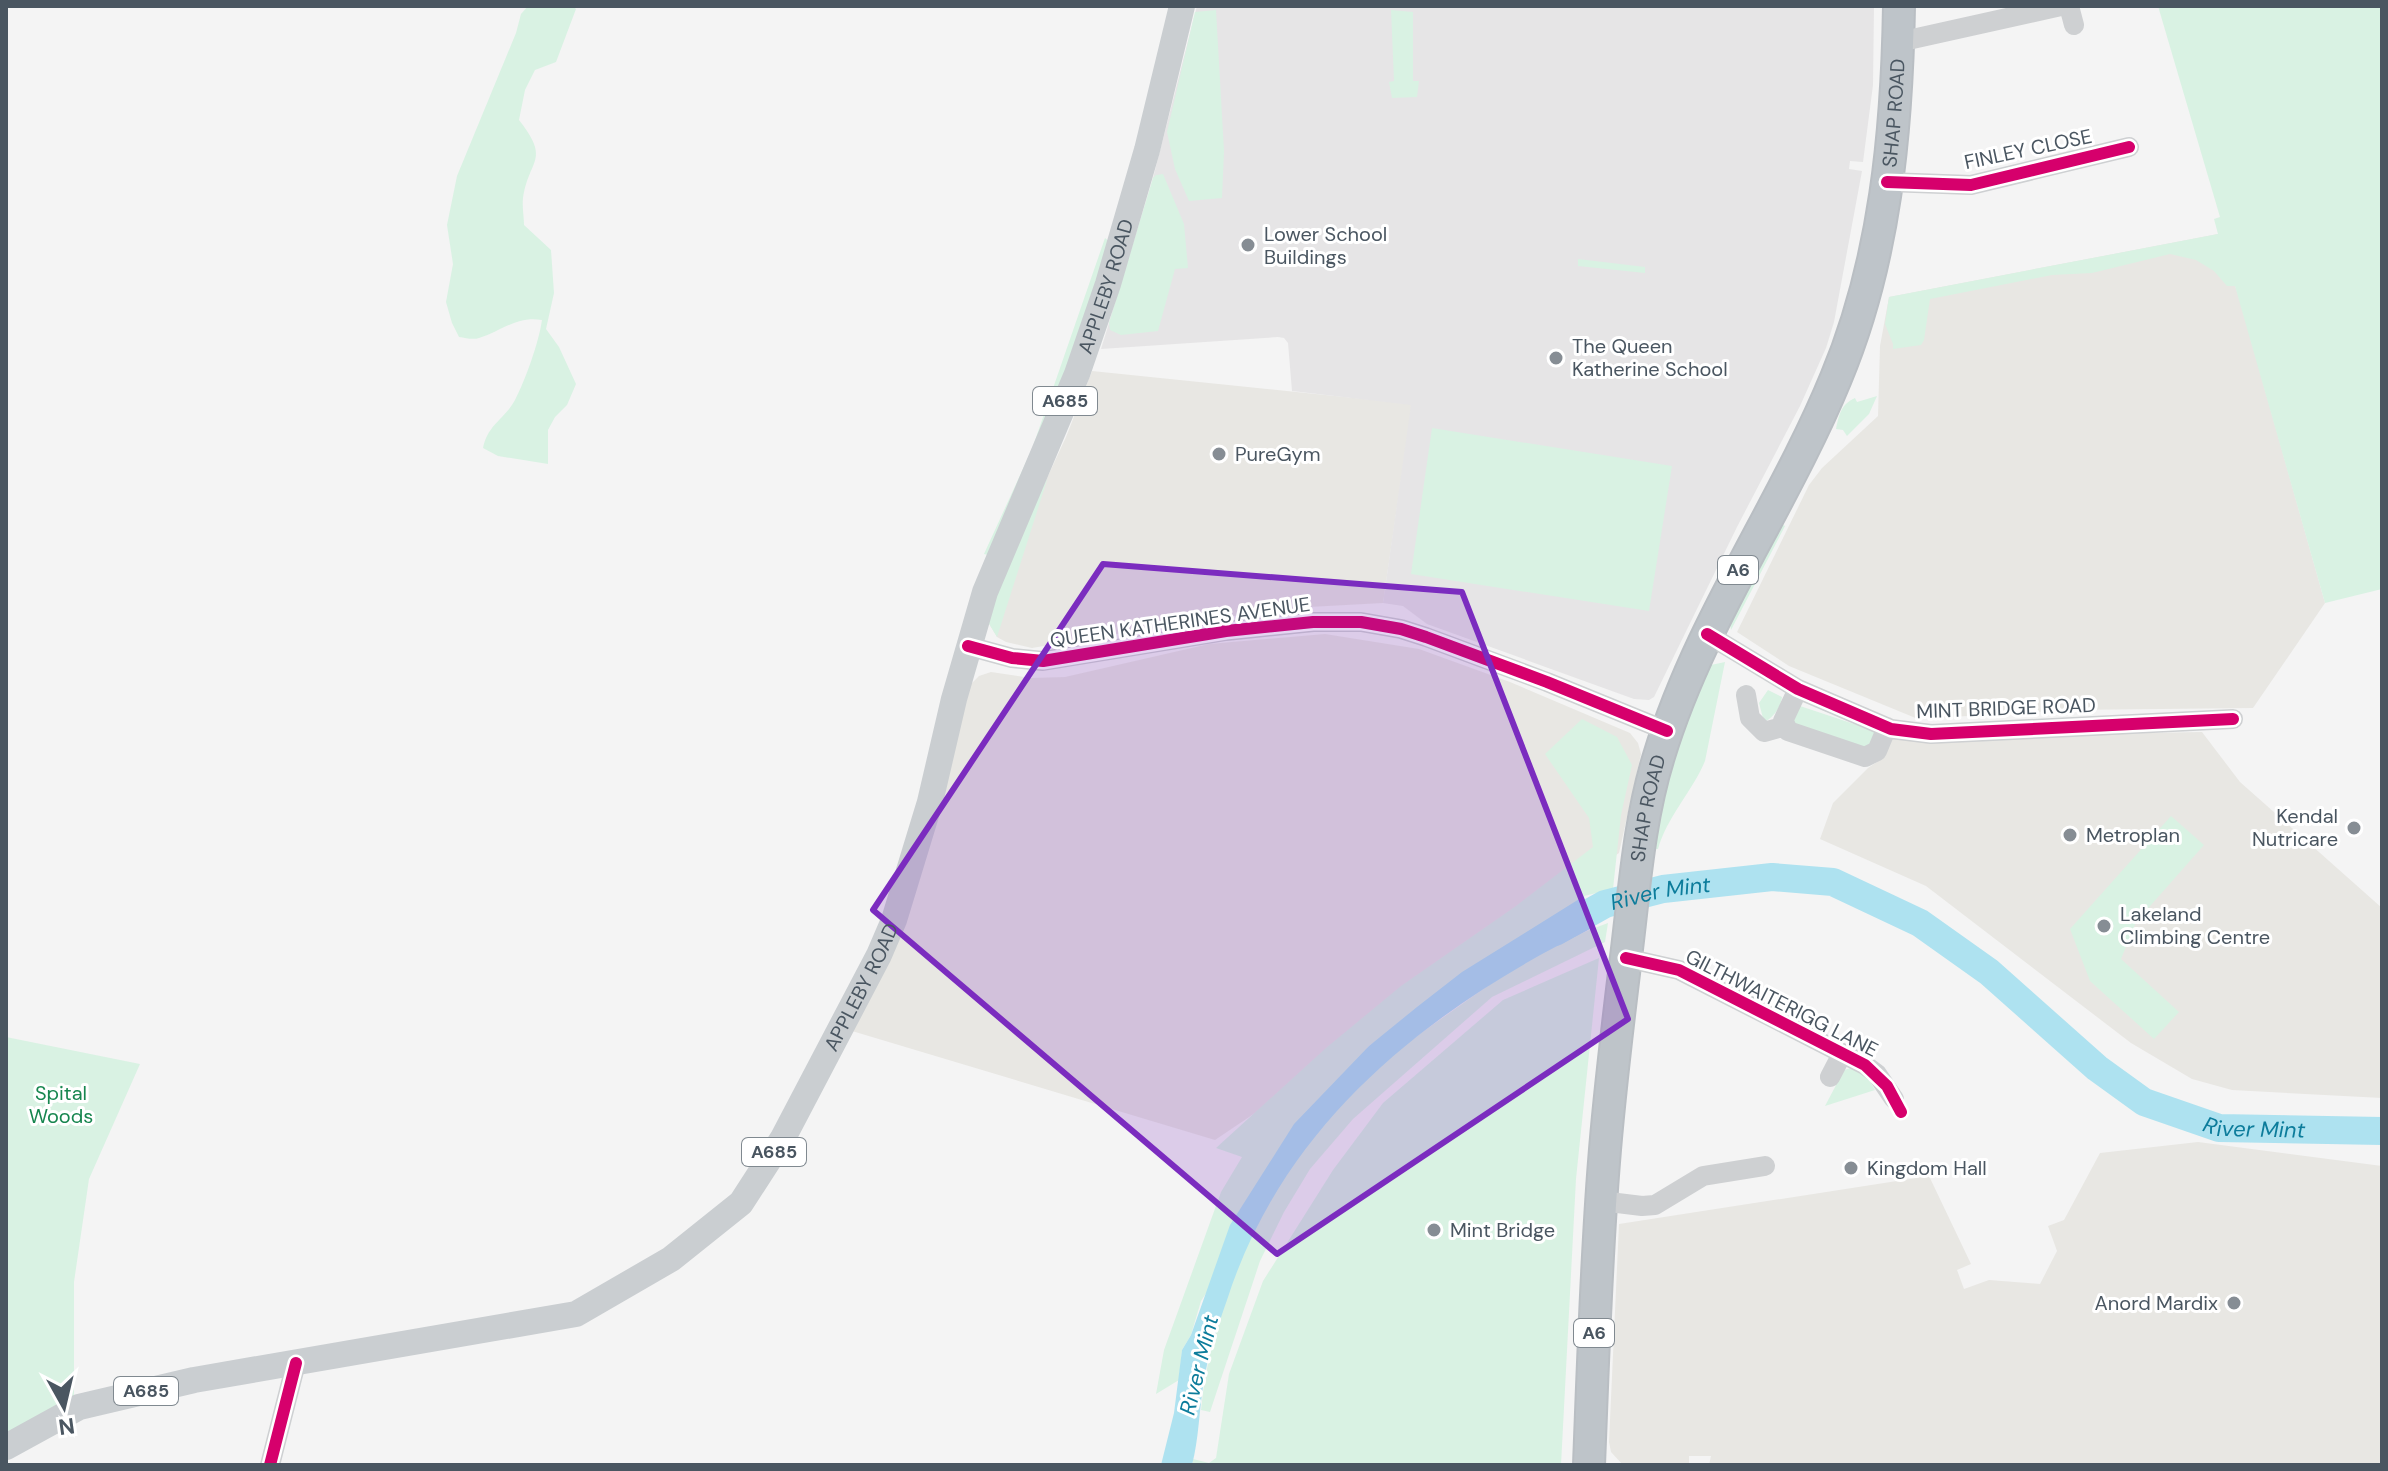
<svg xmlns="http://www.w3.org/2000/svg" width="2388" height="1471" font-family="'DM Sans',sans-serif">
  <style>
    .commercial { fill: #e8e7e3 }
    .education { fill: #e6e5e6 }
    .green { fill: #d9f2e3 }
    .water { fill: #aee2f0 }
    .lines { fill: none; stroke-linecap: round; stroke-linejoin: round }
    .river { stroke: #aee2f0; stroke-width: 28 }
    .highway-casing { stroke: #b9bec3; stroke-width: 34 }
    .minor { stroke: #ced0d2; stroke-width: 20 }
    .major { stroke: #caced1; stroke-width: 26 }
    .highway { stroke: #bec4c9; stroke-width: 30 }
    .cycleway-casing { stroke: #fff; stroke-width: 17 }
    .cycleway { stroke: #d6006c; stroke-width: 12 }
    .marked { fill: #7b2cbf; fill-opacity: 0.2; stroke: #7b2cbf; stroke-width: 6; stroke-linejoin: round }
    .poi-dot { fill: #868d94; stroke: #fff; stroke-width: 3 }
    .labels { text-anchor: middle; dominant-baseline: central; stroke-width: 6; stroke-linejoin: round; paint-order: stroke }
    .shield { fill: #fff; stroke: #808990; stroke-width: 2 }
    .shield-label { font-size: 18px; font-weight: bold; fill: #4a5661 }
    .street-label { font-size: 20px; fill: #4a5661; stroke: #fff }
    .poi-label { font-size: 20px; fill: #4a5661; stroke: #fff; text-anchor: start }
    .park-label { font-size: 20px; fill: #17864f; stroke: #fff }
    .water-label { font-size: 22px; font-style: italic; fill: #0c7c9b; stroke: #fff }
  </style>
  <rect width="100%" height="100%" fill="#f4f4f4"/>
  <path class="commercial" d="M2218 234 2240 301 2325 603 2253 708 2069 710 1918 719 1789 666 1737 632 1809 485 1822 468 1878 416 1880 346 1889 297Z
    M1092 371 1412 404 1383 603 1309 607 1208 619 1032 648 1006 642 997 637 988 622 1006 567 1066 437Z
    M1325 634 1419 649 1510 682 1630 733 1638 743 1641 754 1619 853 1563 890 1264 1107 1215 1140 852 1031 968 682 972 683 979 676 991 672 1031 678 1065 677 1209 644Z
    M2202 732 2240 782 2382 908V1098L2232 1090 2192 1079 2131 1043 1926 886 1820 839 1833 803 1868 768 1880 760 1889 738Z
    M2198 1142 2382 1166V1465H1709L1711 1456H1689V1465H1623L1611 1452 1609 1442 1619 1224 1929 1176 1971 1264 1957 1270 1964 1289 1989 1280 2040 1284 2057 1251 2048 1226 2064 1220 2100 1153Z"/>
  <path class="education" d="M1197 6H1874L1873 85 1863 162 1850 161 1849 169 1862 171 1834 322 1826 348 1800 406 1737 527 1654 697 1649 700 1634 699 1427 624 1403 606 1383 603 1411 405 1292 391 1288 343 1284 338 1278 337 1101 349 1150 190Z"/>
  <path class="green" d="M528 6H573L576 9 556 62 535 70 525 90 519 120C551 161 529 158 523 198 522 207 524 216 524 225L551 250 554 293 546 329 559 347 576 384 567 405 555 417 548 430V464L498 456 483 448C488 424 504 420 515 400 525 381 539 342 542 320 516 316 502 331 479 338 473 340 466 338 459 337L452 323 446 302 453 264 447 225 457 176 516 33 521 14Z
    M2158 6H2382V589L2325 603 2235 286H2227L2214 271 2196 260 2170 254 2092 273 2052 275 1930 299 1924 340 1921 345 1893 349V344L1885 324 1889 297 2218 234 2214 219 2220 217Z
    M1216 10 1224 151 1222 198 1189 201 1175 169 1167 132 1195 12Z
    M1391 10 1413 12V81H1419L1417 97 1392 98 1389 82 1394 81Z
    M1163 174 1184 224 1188 268 1175 269 1158 331 1121 335 1110 330 1109 323 1153 178 1156 175Z
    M1105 238 1111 243 1085 329 988 555 984 554 1032 449Z
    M1578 259 1645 267V273L1578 266Z
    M1877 396 1869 414 1847 436 1843 430 1836 429C1839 415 1841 404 1855 398L1857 402Z
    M1432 428 1672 466 1649 611 1411 574Z
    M1048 477 997 637 988 622 1006 567Z
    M1778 522 1785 526 1731 630 1729 619Z
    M1725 662 1705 761C1692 792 1667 817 1658 849H1651L1665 775 1705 670 1711 665Z
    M1768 690 1782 697C1781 707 1773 718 1764 722L1759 703Z
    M1797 705 1875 731 1872 746 1866 750 1798 726 1792 721Z
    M1582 719 1617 737 1632 765 1621 815 1613 889 1584 896 1369 1046 1201 1301 1191 1335 1182 1350 1179 1380 1156 1394 1164 1350 1221 1192 1242 1157 1216 1148 1326 1048 1401 986 1516 906 1593 847 1589 818 1545 754Z
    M2171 816 2204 845 2136 922 2121 959 2179 1012 2154 1039 2090 981 2070 929Z
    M1608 923 1605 942 1492 997 1353 1119 1310 1169 1284 1212 1260 1261 1210 1412 1201 1410C1214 1279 1283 1150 1382 1063 1405 1044 1431 1026 1455 1009 1502 975 1553 942 1608 923Z
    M1599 958 1576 1179 1561 1465H1192L1193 1459 1209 1463 1216 1458 1229 1374 1263 1281 1333 1170 1383 1103 1503 1000Z
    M6 1037 140 1064 89 1179 74 1282V1400L6 1434Z
    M1851 1068 1868 1078 1875 1090 1825 1106 1844 1070Z"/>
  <path class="water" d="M1584 896 1590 929C1429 1009 1284 1122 1227 1300 1218 1326 1208 1354 1204 1381 1199 1409 1199 1439 1192 1465H1161L1174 1413 1182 1350 1191 1335 1230 1225 1294 1124 1369 1046 1417 1007 1462 972Z"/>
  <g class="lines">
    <path class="river" id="s1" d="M1555 932 1605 904 1663 889 1772 877 1833 882 1920 923 1989 972 2097 1068 2144 1102 2219 1128 2382 1131"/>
    <defs>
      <g id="highway">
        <path id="s3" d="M1589 1465C1593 1364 1596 1263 1604 1162 1609 1096 1617 1031 1625 965 1634 896 1638 823 1659 756 1700 621 1783 507 1836 378 1885 261 1897 132 1899 6"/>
      </g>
    </defs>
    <use href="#highway" class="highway-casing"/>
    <path class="minor" d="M2069 6 2074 25
      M1899 42 2061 6
      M1887 182 1971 185 2129 147
      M1707 634 1798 689 1891 729 1931 734 2233 719
      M968 646 1012 658 1043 661 1226 631 1313 622H1361L1401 629 1426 637 1547 682 1667 731
      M1798 689 1783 721 1788 731 1865 757 1877 751 1887 727
      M1746 695 1750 718 1764 732 1786 726
      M1626 958 1679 970 1865 1065 1877 1074 1894 1099
      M1830 1077 1842 1054
      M1601 1201 1642 1206 1655 1205 1703 1176 1765 1166
      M270 1465 296 1363"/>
    <path class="major" id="s2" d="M6 1447 79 1407 194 1380 576 1314 671 1259 741 1203 783 1138 879 955 894 920 930 802 954 699 985 592 1077 374 1108 284 1147 150 1182 6"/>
    <use href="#highway" class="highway"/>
    <defs>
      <path id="cycleway" d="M1887 182 1971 185 2129 147
        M1707 634 1798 689 1891 729 1931 734 2233 719
        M968 646 1012 658 1043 661 1226 631 1313 622H1361L1401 629 1426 637 1547 682 1667 731
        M1626 958 1679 970 1865 1065 1887 1086 1901 1112
        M270 1465 296 1363"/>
    </defs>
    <use href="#cycleway" class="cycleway-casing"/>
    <use href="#cycleway" class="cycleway"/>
  </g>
  <path class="marked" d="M1103 564 1462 592 1628 1019 1277 1254 873 910Z"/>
  <g class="poi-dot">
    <circle cx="1248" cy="245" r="8"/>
    <circle cx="1556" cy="358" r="8"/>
    <circle cx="1219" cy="454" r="8"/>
    <circle cx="2354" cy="828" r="8"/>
    <circle cx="2070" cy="835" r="8"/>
    <circle cx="2104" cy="926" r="8"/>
    <circle cx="1851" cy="1168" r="8"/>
    <circle cx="1434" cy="1230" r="8"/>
    <circle cx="2234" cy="1303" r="8"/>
  </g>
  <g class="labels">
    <g class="shield">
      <rect x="1033" y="387" width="64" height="28" rx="6"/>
      <rect x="1718" y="556" width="40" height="28" rx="6"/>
      <rect x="742" y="1138" width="64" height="28" rx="6"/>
      <rect x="1574" y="1319" width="40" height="28" rx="6"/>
      <rect x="114" y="1377" width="64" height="28" rx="6"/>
    </g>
    <g class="shield-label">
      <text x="1065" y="401">A685</text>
      <text x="1738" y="570">A6</text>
      <text x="774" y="1152">A685</text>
      <text x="1594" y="1333">A6</text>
      <text x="146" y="1391">A685</text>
    </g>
    <g class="street-label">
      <text stroke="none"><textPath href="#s3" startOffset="1404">SHAP ROAD</textPath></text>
      <text transform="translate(2028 149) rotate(-12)">FINLEY CLOSE</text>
      <text stroke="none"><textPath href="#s2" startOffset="1780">APPLEBY ROAD</textPath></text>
      <text transform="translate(1180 622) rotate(-8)">QUEEN KATHERINES AVENUE</text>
      <text transform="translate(2006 708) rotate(-2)">MINT BRIDGE ROAD</text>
      <text stroke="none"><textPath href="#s3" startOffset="660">SHAP ROAD</textPath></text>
      <text stroke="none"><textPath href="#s2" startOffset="1036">APPLEBY ROAD</textPath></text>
      <text transform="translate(1782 1003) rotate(27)">GILTHWAITERIGG LANE</text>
    </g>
    <g class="poi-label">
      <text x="1264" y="234">Lower School<tspan x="1264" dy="23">Buildings</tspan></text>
      <text x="1572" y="346">The Queen<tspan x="1572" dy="23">Katherine School</tspan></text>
      <text x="1235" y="454">PureGym</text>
      <text x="2338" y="816" text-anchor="end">Kendal<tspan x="2338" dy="23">Nutricare</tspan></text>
      <text x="2086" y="835">Metroplan</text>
      <text x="2120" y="914">Lakeland<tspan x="2120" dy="23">Climbing Centre</tspan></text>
      <text x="1867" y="1168">Kingdom Hall</text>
      <text x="1450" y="1230">Mint Bridge</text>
      <text x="2218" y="1303" text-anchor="end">Anord Mardix</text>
    </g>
    <g class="park-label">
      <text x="61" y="1093">Spital<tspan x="61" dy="23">Woods</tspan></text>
    </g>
    <g class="water-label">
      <text stroke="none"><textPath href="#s1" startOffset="114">River Mint</textPath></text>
      <text stroke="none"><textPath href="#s1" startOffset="786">River Mint</textPath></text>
      <text transform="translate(1199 1365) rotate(-76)">River Mint</text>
    </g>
  </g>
  <rect width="2388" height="1471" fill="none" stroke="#4a5661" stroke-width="16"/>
  <g transform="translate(64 1407) rotate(172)" stroke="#ffffff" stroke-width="6" paint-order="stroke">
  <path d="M0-6L14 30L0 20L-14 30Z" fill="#4a5661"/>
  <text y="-12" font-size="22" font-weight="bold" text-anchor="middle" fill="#4a5661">N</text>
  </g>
</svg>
